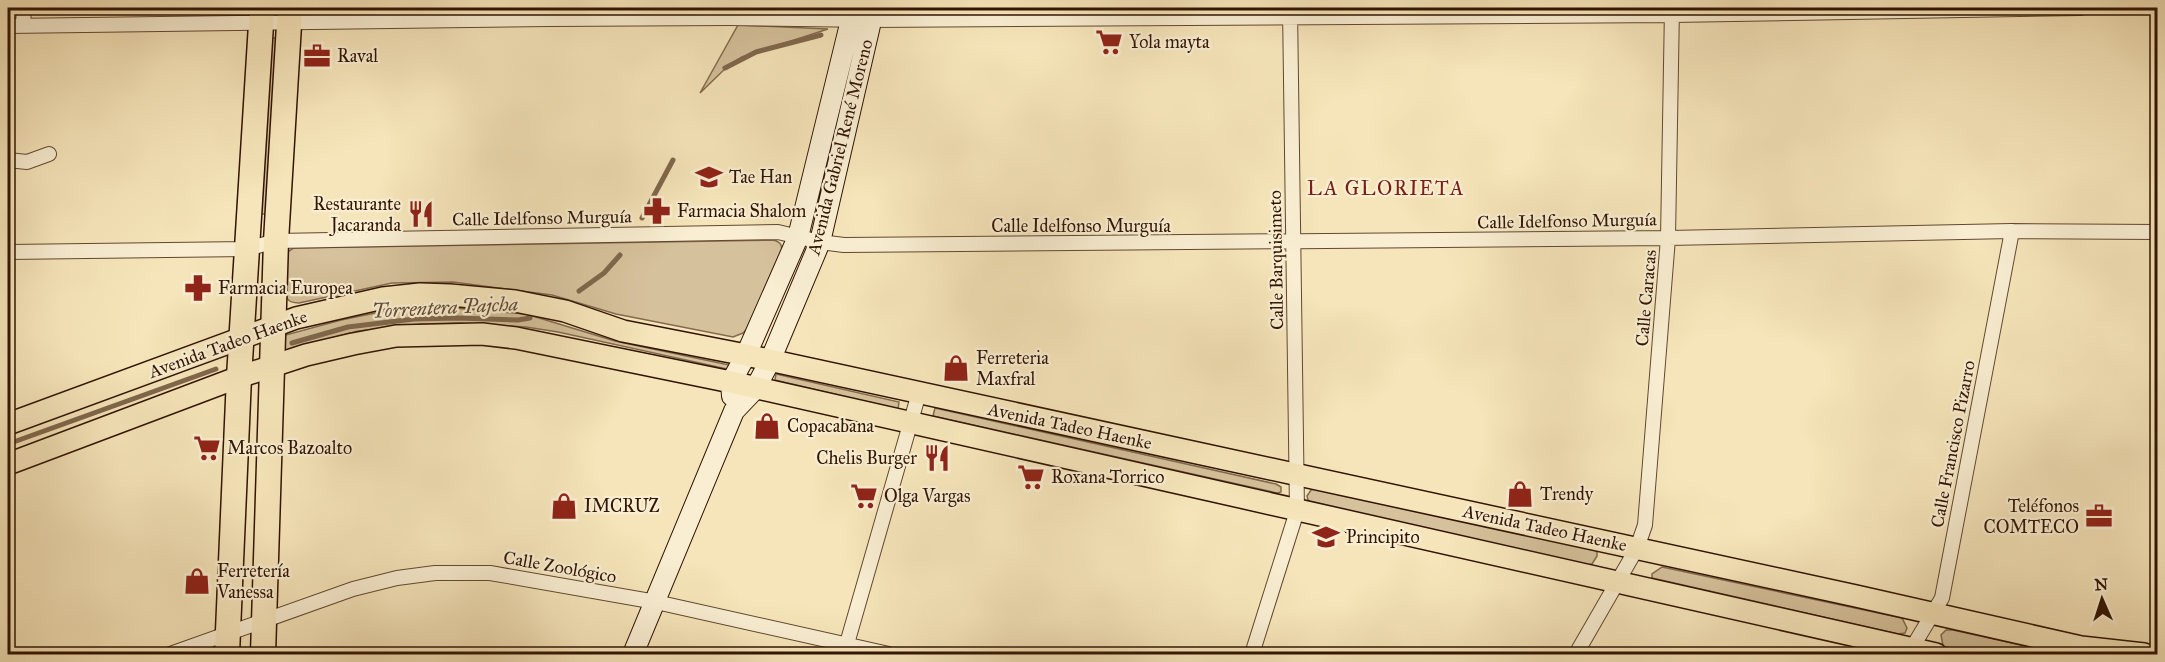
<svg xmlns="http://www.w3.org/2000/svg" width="2165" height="662" font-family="'IM FELL Great Primer',serif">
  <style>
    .green { fill: #d5c19b; stroke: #836a4e; stroke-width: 1.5 }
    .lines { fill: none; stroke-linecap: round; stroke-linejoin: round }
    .stream { stroke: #7f674b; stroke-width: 5 }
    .street-casing { stroke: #624830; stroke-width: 16 }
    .secondary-casing { stroke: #311402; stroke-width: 22 }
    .primary-casing { stroke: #311402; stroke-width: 24 }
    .highway-casing { stroke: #311402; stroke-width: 27 }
    .street { stroke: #f9eed2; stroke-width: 14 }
    .secondary { stroke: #f9eed2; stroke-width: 20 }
    .primary { stroke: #f6e5ba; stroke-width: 21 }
    .highway { stroke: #f6e5ba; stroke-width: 24 }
    .labels { text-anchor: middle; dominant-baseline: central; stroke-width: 4.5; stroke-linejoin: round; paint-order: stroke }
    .poi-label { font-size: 18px; fill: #311402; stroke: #f9eed2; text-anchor: start }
    .street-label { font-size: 18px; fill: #311402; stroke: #f9eed2 }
    .neighbourhood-label { font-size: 20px; letter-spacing: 1.5px; fill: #7a1f14; stroke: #f9eed2 }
    .water-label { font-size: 20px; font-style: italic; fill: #654b32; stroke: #f9eed2 }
  </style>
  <rect width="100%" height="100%" fill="#f6e5ba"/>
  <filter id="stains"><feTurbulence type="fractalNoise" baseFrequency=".00333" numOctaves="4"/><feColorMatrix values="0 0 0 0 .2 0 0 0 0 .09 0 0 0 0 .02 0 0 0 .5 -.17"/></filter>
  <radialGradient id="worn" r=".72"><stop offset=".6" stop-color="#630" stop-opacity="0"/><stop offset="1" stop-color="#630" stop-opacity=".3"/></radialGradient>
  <path class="green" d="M738 25 828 29 742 57 729 65 700 93Z
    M270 38H277L269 214H261Z
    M773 240C782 242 782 246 782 254L749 327 743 333 733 337 616 314 552 295 453 282 392 283 299 303C294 303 289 302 287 298 284 292 284 260 287 254 289 250 290 250 294 248Z
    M443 307 526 314 615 341 729 365 727 369 558 332 526 327 459 323 422 324 358 331 280 352 282 336 341 320 385 311Z
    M776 374 899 402 898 409 775 380Z
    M935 408 1276 484 1281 487V492L1277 493 933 416Z
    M1315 488 1592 548 1597 551V556L1592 564 1587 565 1313 504 1308 500 1307 496 1311 490Z
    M1662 567 1902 618 1907 628 1905 633 1898 634 1652 578V574Z
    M1946 630H1953L2062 654H1975L1943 646 1941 635Z"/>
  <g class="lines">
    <path class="stream" d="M725 68 756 52 821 35
      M642 218 673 160
      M579 291 604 273 620 255
      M292 343 348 327 414 319 458 318 518 320 530 318
      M8 444 216 369"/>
    <defs>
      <path id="street" d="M8 26 550 19 729 18 871 20 1672 15 2081 8
        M23 26 24 8
        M8 160 27 162 49 154
        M8 252 247 249 276 241 778 232 820 242 844 245 1668 238 2012 231 2158 232
        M1909 653 1942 598 2012 231
        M170 654 353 589 397 578 435 573H490L656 602 889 654
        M844 654 919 393
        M1252 654 1297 511 1290 8
        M1576 654 1637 548 1645 525 1668 238 1672 8"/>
      <path id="secondary" d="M732 396 731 382 746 355 798 237 854 8
        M633 654 734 411 755 389 770 361 820 242 874 8"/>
      <path id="primary" d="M8 424 296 318 383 298 420 294 450 295 515 301 565 311 623 331 746 355 1856 596 2081 647 2144 654
        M8 464 239 377 306 355 353 344 396 336 482 334 516 338 731 382 1936 654"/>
      <path id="highway" d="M227 654 239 377 262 8
        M263 654 276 241 290 8"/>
    </defs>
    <use href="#street" class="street-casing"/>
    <use href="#secondary" class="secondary-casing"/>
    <use href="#primary" class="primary-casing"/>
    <use href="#highway" class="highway-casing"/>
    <use href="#street" class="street"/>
    <use href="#secondary" class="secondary"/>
    <use href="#primary" class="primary"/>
    <use href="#highway" class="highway"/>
  </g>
  <defs>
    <symbol id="supermarket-bare" viewBox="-9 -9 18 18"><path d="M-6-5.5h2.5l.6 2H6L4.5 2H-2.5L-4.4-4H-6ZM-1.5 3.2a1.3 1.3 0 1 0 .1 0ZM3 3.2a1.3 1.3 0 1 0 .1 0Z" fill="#8f2418" stroke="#f9eed2" stroke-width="2.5" paint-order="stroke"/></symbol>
    <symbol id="office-bare" viewBox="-9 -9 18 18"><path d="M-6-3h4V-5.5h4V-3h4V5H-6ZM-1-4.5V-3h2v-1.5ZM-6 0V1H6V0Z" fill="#8f2418" stroke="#f9eed2" stroke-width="2.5" paint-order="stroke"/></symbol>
    <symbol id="school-bare" viewBox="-9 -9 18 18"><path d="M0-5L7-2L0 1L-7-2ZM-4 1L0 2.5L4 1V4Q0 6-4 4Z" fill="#8f2418" stroke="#f9eed2" stroke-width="2.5" paint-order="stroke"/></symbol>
    <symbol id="pharmacy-bare" viewBox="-9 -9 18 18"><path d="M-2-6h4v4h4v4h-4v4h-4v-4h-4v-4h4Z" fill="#8f2418" stroke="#f9eed2" stroke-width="2.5" paint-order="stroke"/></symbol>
    <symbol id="restaurant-bare" viewBox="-9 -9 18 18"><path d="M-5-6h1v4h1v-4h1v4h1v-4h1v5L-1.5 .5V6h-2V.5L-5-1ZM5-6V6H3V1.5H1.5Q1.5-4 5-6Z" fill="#8f2418" stroke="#f9eed2" stroke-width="2.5" paint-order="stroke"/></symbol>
    <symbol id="shop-bare" viewBox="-9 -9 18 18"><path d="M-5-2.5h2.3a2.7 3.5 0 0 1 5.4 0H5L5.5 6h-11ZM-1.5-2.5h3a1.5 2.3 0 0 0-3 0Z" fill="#8f2418" stroke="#f9eed2" stroke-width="2.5" paint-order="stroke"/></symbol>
  </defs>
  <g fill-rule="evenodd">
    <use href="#supermarket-bare" x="1090" y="23" width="38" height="38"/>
    <use href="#office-bare" x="298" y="37" width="38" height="38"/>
    <use href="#school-bare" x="690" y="158" width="38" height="38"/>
    <use href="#pharmacy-bare" x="638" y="192" width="38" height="38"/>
    <use href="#restaurant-bare" x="402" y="195" width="38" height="38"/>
    <use href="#pharmacy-bare" x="179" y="269" width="38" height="38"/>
    <use href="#shop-bare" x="937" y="349" width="38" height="38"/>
    <use href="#shop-bare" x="748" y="407" width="38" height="38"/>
    <use href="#supermarket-bare" x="188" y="429" width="38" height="38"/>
    <use href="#restaurant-bare" x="918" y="439" width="38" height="38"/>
    <use href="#supermarket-bare" x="1012" y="458" width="38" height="38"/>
    <use href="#shop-bare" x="1501" y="475" width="38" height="38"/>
    <use href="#supermarket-bare" x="845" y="477" width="38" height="38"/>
    <use href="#shop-bare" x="545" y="487" width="38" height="38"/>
    <use href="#office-bare" x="2080" y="497" width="38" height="38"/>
    <use href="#school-bare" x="1307" y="518" width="38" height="38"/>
    <use href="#shop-bare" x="178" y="562" width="38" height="38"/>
  </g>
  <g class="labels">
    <g class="poi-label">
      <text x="1129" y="42">Yola mayta</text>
      <text x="337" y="56">Raval</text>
      <text x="729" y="177">Tae Han</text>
      <text x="401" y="204" text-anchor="end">Restaurante<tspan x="401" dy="21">Jacaranda</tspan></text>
      <text x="677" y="211">Farmacia Shalom</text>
      <text x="218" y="288">Farmacia Europea</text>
      <text x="976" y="358">Ferreteria<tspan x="976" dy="21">Maxfral</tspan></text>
      <text x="787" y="426">Copacabana</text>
      <text x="227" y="448">Marcos Bazoalto</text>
      <text x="917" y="458" text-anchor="end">Chelis Burger</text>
      <text x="1051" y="477">Roxana Torrico</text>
      <text x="1540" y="494">Trendy</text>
      <text x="884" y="496">Olga Vargas</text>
      <text x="584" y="506">IMCRUZ</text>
      <text x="2079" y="506" text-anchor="end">Teléfonos<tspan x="2079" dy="21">COMTECO</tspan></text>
      <text x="1346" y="537">Principito</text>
      <text x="217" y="571">Ferretería<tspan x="217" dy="21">Vanessa</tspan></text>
    </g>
    <g class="street-label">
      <text transform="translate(840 147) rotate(-76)">Avenida Gabriel René Moreno</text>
      <text transform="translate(542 218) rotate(-1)">Calle Idelfonso Murguía</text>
      <text transform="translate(1567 221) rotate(-1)">Calle Idelfonso Murguía</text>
      <text x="1081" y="226">Calle Idelfonso Murguía</text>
      <text transform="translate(1276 260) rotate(-91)">Calle Barquisimeto</text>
      <text transform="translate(1646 298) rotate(-85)">Calle Caracas</text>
      <text transform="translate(228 344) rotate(-20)">Avenida Tadeo Haenke</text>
      <text transform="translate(1070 426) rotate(12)">Avenida Tadeo Haenke</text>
      <text transform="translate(1953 444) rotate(-79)">Calle Francisco Pizarro</text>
      <text transform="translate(1545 528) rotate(12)">Avenida Tadeo Haenke</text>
      <text transform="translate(560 567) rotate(10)">Calle Zoológico</text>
    </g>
    <g class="neighbourhood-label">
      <text x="1386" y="188">LA GLORIETA</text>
    </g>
    <g class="water-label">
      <text transform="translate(445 307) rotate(-3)">Torrentera Pajcha</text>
    </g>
  </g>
  <rect width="2165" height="662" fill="none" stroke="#f6e5ba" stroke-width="30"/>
  <rect x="9" y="9" width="2147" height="644" fill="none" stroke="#311402" stroke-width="3"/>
  <rect x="15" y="15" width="2135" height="632" fill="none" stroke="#311402" stroke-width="1.5"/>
  <g transform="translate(2102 599) rotate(357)" stroke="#f9eed2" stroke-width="4.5" paint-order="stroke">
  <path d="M0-4.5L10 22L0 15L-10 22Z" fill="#311402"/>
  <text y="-9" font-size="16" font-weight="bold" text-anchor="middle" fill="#311402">N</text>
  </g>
  <rect width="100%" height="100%" filter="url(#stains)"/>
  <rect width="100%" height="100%" fill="url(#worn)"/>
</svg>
